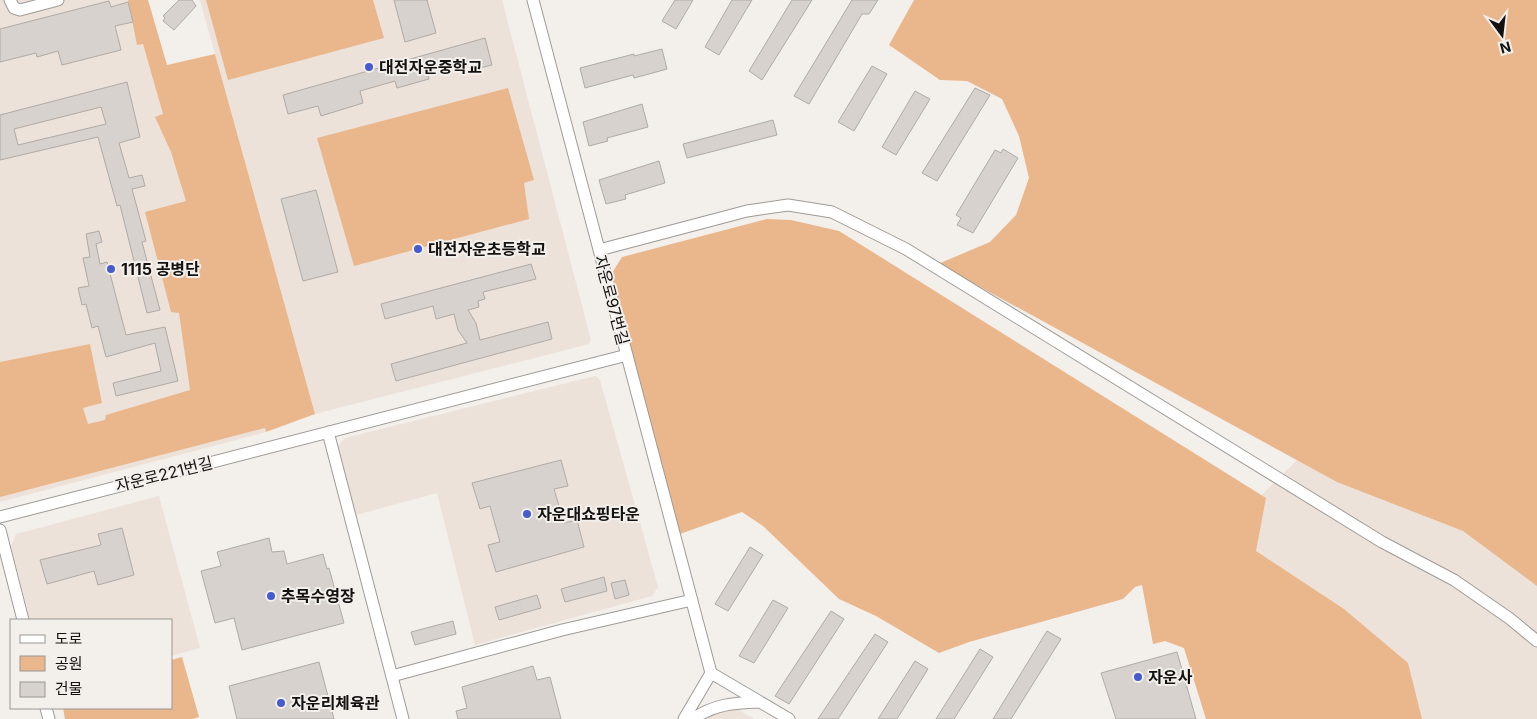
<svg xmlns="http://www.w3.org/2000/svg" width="1537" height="719" font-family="Inter,'Noto Sans KR',sans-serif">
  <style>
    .built { fill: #ede2d9 }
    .green { fill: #eab78c }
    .building { fill: #d7d2ce; stroke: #aeaaa6; fill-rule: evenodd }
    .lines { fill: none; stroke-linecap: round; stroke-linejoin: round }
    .minor-casing { stroke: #9f9b97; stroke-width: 13 }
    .minor { stroke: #fff; stroke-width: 11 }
    .poi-dot { fill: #475ace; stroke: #f3efeb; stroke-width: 2 }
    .labels { text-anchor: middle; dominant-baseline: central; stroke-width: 4; stroke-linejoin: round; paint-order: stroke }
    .poi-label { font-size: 16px; font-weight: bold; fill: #131211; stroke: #f3efeb; text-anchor: start }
    .street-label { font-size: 16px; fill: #131211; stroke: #f3efeb }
  </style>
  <rect width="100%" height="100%" fill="#f3efeb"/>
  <path class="built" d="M0 0H148L266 432 0 502Z
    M200 0H502L591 340 589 344 315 414Z
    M595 376 600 380 658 587 652 596 475 645 437 493 356 515 338 446 345 438Z
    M1359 399 1537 498V719H1328L1220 536Z
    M159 496 200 648 171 656V620H30L11 546 16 534Z
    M732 706 754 719H685Z"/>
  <path class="green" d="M128 0H148L167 65 215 54 315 414 266 432 265 428 0 497V362L90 344 102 403 83 408 88 424 105 420 106 415 190 390 179 313 171 312 145 212 186 201 171 152 155 117 163 114 143 44 137 45Z
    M206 0H373L384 38 228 80Z
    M914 0H1537V586L1463 531 1337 482 938 264 990 242 1016 215 1029 178 1019 136 1002 99 967 81 940 80 889 45Z
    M508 88 534 180 524 183 529 219 354 266 317 138Z
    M767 219 791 220 839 231 1266 498 1256 551 1344 609 1408 663 1422 719H1206L1184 648 1165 641 1153 644 1142 585 1135 587 1123 599 969 642 939 653 876 616 839 599 763 526 742 512 677 535 612 273 622 257Z
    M182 657 199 717 192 719H65L63 708H171V660Z"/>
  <path class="building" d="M179 0H192L196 6 174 30 163 21 165 18 163 16Z
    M394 0H427L436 33 405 42Z
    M675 0H693L676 29 662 21Z
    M732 0H752L719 55 705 47Z
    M792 0H812L762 80 749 71Z
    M852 0H878L869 14H862L809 104 794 96Z
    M109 1 111 7 128 2 133 22 115 26 121 50 62 65 58 51 37 57 36 53 0 62V29Z
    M485 38 492 65 475 69 473 60 427 72 429 79 397 88 395 81 360 91 363 103 321 116 318 106 288 114 283 95Z
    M662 49 667 69 634 78 633 75 585 88 580 68 634 54V56Z
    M872 66 887 74 854 131 838 122Z
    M127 82 140 137 119 143 129 178 142 175 145 186 132 189 146 241 142 242 160 310 147 313 120 205 117 206 98 137 0 160V115ZM101 107 106 124 18 145 14 129Z
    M975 88 990 95 937 181 922 173Z
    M915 91 930 99 896 155 882 147Z
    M642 104 648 127 607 138 608 141 589 146 583 122Z
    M773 120 777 135 687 158 683 144Z
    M1003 149 1018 158 973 233 957 225 961 218 956 215 995 150 1001 153Z
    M659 161 665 183 625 195 626 199 606 204 599 180Z
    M316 190 338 272 303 281 281 199Z
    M99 231 102 242 96 244 100 264 107 262 126 335 165 327 178 381 116 396 113 383 161 371 155 343 106 357 98 326 92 328 86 304 82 305 78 288 89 286 83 258 90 257 86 234Z
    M531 264 536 279 483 292 485 299 478 301 479 307 468 310 476 323 480 340 548 322 552 339 396 381 391 364 467 343 458 330 454 314 436 319 433 306 385 319 381 304Z
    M561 460 568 486 554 489 564 523 577 520 584 547 496 572 488 545 500 542 490 506 480 509 472 483Z
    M122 528 134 575 98 585 94 571 47 584 40 560 101 545 98 534Z
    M269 538 272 552 284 551 287 564 323 554 327 569 329 568 344 623 242 650 234 618 215 623 201 571 221 566 217 552Z
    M750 547 763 555 728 611 715 604Z
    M604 577 607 591 565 602 561 589Z
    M625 580 629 595 615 599 611 583Z
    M537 595 541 608 499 620 495 607Z
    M773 600 788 608 754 663 739 656Z
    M831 611 844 619 789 704 775 696Z
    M453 621 456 634 415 645 411 632Z
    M1047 631 1061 639 1011 719H993Z
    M875 634 888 642 838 719H818Z
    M980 649 993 657 954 719H936Z
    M1177 652 1196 719H1116L1101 673Z
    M915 661 928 669 897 719H878Z
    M319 662 334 719H237L229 686Z
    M533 666 537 680 550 677 561 719H458L456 711 467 708 462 687Z"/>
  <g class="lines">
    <defs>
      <path id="minor" d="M10 0 14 8 20 10 58 0
        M533 0 711 673 789 719
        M599 250 747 211 788 205 832 212 906 249 1382 542 1454 580 1509 618 1537 641
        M328 432 403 719
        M0 517 627 355
        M0 530 23 620
        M392 676 562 630 692 600
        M46 708 49 719
        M684 719 711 673
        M693 719C714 704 734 703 759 702"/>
    </defs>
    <use href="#minor" class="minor-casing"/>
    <use href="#minor" class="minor"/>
  </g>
  <g class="poi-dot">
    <circle cx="369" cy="67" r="5"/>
    <circle cx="418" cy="249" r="5"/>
    <circle cx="111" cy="269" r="5"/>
    <circle cx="527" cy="514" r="5"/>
    <circle cx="271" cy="596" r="5"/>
    <circle cx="1138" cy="677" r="5"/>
    <circle cx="281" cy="703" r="5"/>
  </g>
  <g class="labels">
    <g class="poi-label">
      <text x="379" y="67">대전자운중학교</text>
      <text x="428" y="249">대전자운초등학교</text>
      <text x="121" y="269">1115 공병단</text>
      <text x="537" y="514">자운대쇼핑타운</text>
      <text x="281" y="596">추목수영장</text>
      <text x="1148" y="677">자운사</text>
      <text x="291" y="703">자운리체육관</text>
    </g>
    <g class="street-label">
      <text transform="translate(612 300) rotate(75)">자운로97번길</text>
      <text transform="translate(164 474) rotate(-14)">자운로221번길</text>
    </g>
  </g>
  <rect x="10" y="619" width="162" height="90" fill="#f3efeb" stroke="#999794"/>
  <rect x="20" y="635" width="25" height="8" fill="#ffffff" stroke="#999794"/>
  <text x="55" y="644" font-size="15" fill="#131211">도로</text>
  <rect x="20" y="656" width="25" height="15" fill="#eab78c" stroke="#999794"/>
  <text x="55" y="669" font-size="15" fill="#131211">공원</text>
  <rect x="20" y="682" width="25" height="15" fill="#d7d2ce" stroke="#999794"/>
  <text x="55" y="694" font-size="15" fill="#131211">건물</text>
  <g transform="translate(1502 35) rotate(165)" stroke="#f3efeb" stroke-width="4" paint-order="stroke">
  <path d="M0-4L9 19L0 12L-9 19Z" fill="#131211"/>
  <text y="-8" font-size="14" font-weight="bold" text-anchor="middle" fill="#131211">N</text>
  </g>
</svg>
